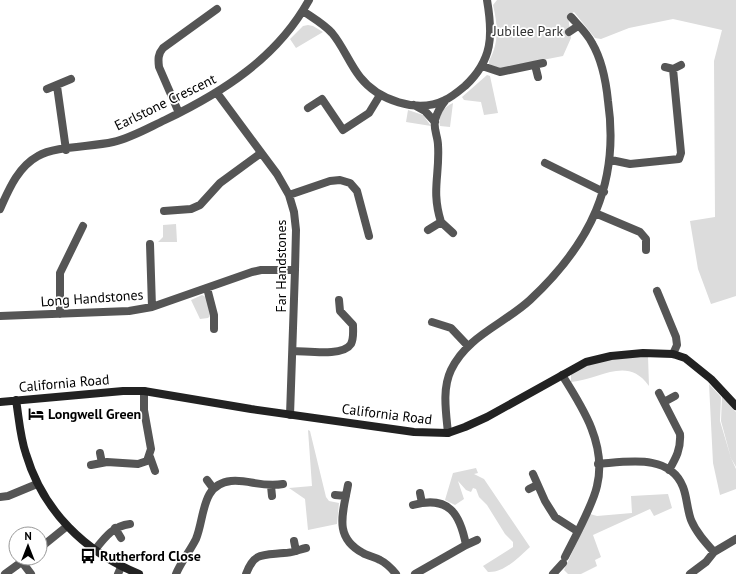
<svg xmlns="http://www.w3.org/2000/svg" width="736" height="574" font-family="'PT Sans',sans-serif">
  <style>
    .green { fill: #dcdcdc }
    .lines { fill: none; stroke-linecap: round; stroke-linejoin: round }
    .street { stroke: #555; stroke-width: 8 }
    .secondary { stroke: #222; stroke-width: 8 }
    .labels { text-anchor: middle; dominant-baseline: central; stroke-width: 3.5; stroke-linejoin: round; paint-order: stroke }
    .park-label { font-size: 14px; fill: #333; stroke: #fff }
    .street-label { font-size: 14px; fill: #000; stroke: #fff }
    .poi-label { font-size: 14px; font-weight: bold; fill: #000; stroke: #fff; text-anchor: start }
  </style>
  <rect width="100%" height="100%" fill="#fff"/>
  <path class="green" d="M497 0H736V296L711 304 698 269 690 221 715 217 714 61 722 30 673 19 629 28 601 39 595 38 574 12 568 16 571 38 563 56 497 69 489 64V61C499 43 498 26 493 5Z
    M308 25 313 26 323 32 296 48 290 39 303 26Z
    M487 75 490 76 498 113 484 115 481 102 464 100 462 97Z
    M453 103 450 127 440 126C438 116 443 107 453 103Z
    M408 110 423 115 431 126 406 122Z
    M176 224 177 242H158L163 237V225Z
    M202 295 206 297 211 315 208 318 200 319 191 300Z
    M648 356 649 386C627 355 600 380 571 382V374C598 358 617 359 648 356Z
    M709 384 721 397 720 421 731 458 736 469V489L720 495 713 463Z
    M722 397 736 412V467L731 458 721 421Z
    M308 430 310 431 326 497 329 501 339 503 337 524 308 530 305 499 289 488 312 486Z
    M476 468 478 473 474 474 484 479 530 547C518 558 504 573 488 572L483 566 513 547V542L505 534 487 505 479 497 476 489 473 488 471 492 466 490 458 481 464 499 455 505 445 500 453 473Z
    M668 494 672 508 654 516 650 509 593 535 601 557 595 560 597 566 581 574H568L564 570 590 514 597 516 632 513 631 496Z"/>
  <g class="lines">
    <path class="street" d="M303 11C313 18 324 24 332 33 343 46 349 63 360 77 378 100 417 114 445 100 452 97 459 91 465 86 493 60 493 35 487 0
      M569 32 578 26
      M535 65 538 77
      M482 66 500 72 543 63
      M665 67 673 69 681 65
      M57 86 66 150
      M47 89 71 79
      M217 93 277 174 289 195 294 212 296 230 295 270 290 415
      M414 105 425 111 435 122
      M308 108 322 99 343 130 369 113 380 95
      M179 113 159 67C158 59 158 54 163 48L217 9
      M611 160 630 164 679 159 681 153 673 69
      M545 163 604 192
      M289 195 330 181 340 180 350 183 357 191 369 236
      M0 209C9 189 18 167 38 156 55 146 92 147 113 142 131 138 148 128 165 120 223 92 277 58 309 0
      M164 211 191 209 200 205 220 183 261 153
      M595 213 640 232 646 239V250
      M441 222C431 190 440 175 438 145 438 137 433 128 435 120 437 113 440 107 445 101
      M428 230 441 222 453 233
      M150 244 152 307
      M207 288 214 315V329
      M657 291 676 337 677 345 673 354
      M60 314V273L83 226
      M0 316 129 311 152 307 252 272 261 270H295
      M432 322 451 328 468 346
      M293 351C307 351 343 357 351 344 354 338 353 331 353 325L340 311 339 300
      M562 375C583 408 607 445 597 486 593 505 574 539 565 557
      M659 393 680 434C681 449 676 458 669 470
      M664 402 675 396
      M448 433C446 412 442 389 451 370 467 336 504 324 530 300 590 244 620 184 608 101 606 81 602 60 592 43 587 33 578 25 571 17
      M100 453 102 463
      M150 457 155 471
      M598 464C626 462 670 453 683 487 687 497 687 509 691 520 696 532 705 542 714 552
      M91 465 107 462 138 464 147 461 151 449 144 410V391
      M533 474 545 501 555 517 577 531
      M207 480 213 488
      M348 485C343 513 333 537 363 553 368 556 375 557 380 560 386 563 392 569 396 574
      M271 486 272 496
      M529 489 537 485
      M420 493 422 503
      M335 495 346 496
      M0 497 8 496 37 484
      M413 505C449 495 460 514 466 545L415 574
      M115 528 121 538
      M294 541 296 551
      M466 545 477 540
      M40 548 66 527
      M94 551C105 537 113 526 130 524
      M22 562 31 574
      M5 574 27 558
      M118 574 121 567
      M176 574C181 562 190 551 196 539 205 517 201 484 231 481 248 479 262 488 283 484
      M246 574C254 552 263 555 284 553 291 553 298 550 306 548
      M553 574 563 563
      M690 574 706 562 714 552 736 539"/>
    <path class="secondary" d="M16 400C19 418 20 437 26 454 43 511 85 552 139 574
      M0 402 123 391H144L251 409 414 432 448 433 465 427 487 417 586 362 611 356 643 353 673 354 685 358 711 379 736 406"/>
  </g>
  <defs>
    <symbol id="hotel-bare" viewBox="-9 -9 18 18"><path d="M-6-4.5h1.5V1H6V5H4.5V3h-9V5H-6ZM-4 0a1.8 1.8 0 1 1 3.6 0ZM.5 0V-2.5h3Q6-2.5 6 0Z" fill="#000" stroke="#fff" stroke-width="2.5" paint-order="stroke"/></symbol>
    <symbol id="bus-bare" viewBox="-9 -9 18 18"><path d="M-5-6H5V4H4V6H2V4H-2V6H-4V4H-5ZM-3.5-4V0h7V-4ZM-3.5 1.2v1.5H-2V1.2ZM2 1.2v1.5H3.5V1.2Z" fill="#000" stroke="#fff" stroke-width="2.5" paint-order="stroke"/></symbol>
  </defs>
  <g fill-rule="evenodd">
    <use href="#hotel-bare" x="25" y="403" width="22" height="22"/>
    <use href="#bus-bare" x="77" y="545" width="22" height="22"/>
  </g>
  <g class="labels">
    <g class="park-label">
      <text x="528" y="31">Jubilee Park</text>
    </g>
    <g class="street-label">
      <text transform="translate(165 102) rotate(-26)">Earlstone Crescent</text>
      <text transform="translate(281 266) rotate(-90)">Far Handstones</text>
      <text transform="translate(92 298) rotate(-4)">Long Handstones</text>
      <text transform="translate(64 383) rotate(-5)">California Road</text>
      <text transform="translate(387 414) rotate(7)">California Road</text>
    </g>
    <g class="poi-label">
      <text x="48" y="414">Longwell Green</text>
      <text x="100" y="556">Rutherford Close</text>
    </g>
  </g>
  <g transform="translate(28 546)"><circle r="19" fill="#ffffff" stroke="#999999"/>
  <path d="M0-3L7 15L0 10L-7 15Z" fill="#000000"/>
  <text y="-6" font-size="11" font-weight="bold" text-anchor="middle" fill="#000000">N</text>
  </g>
</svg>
